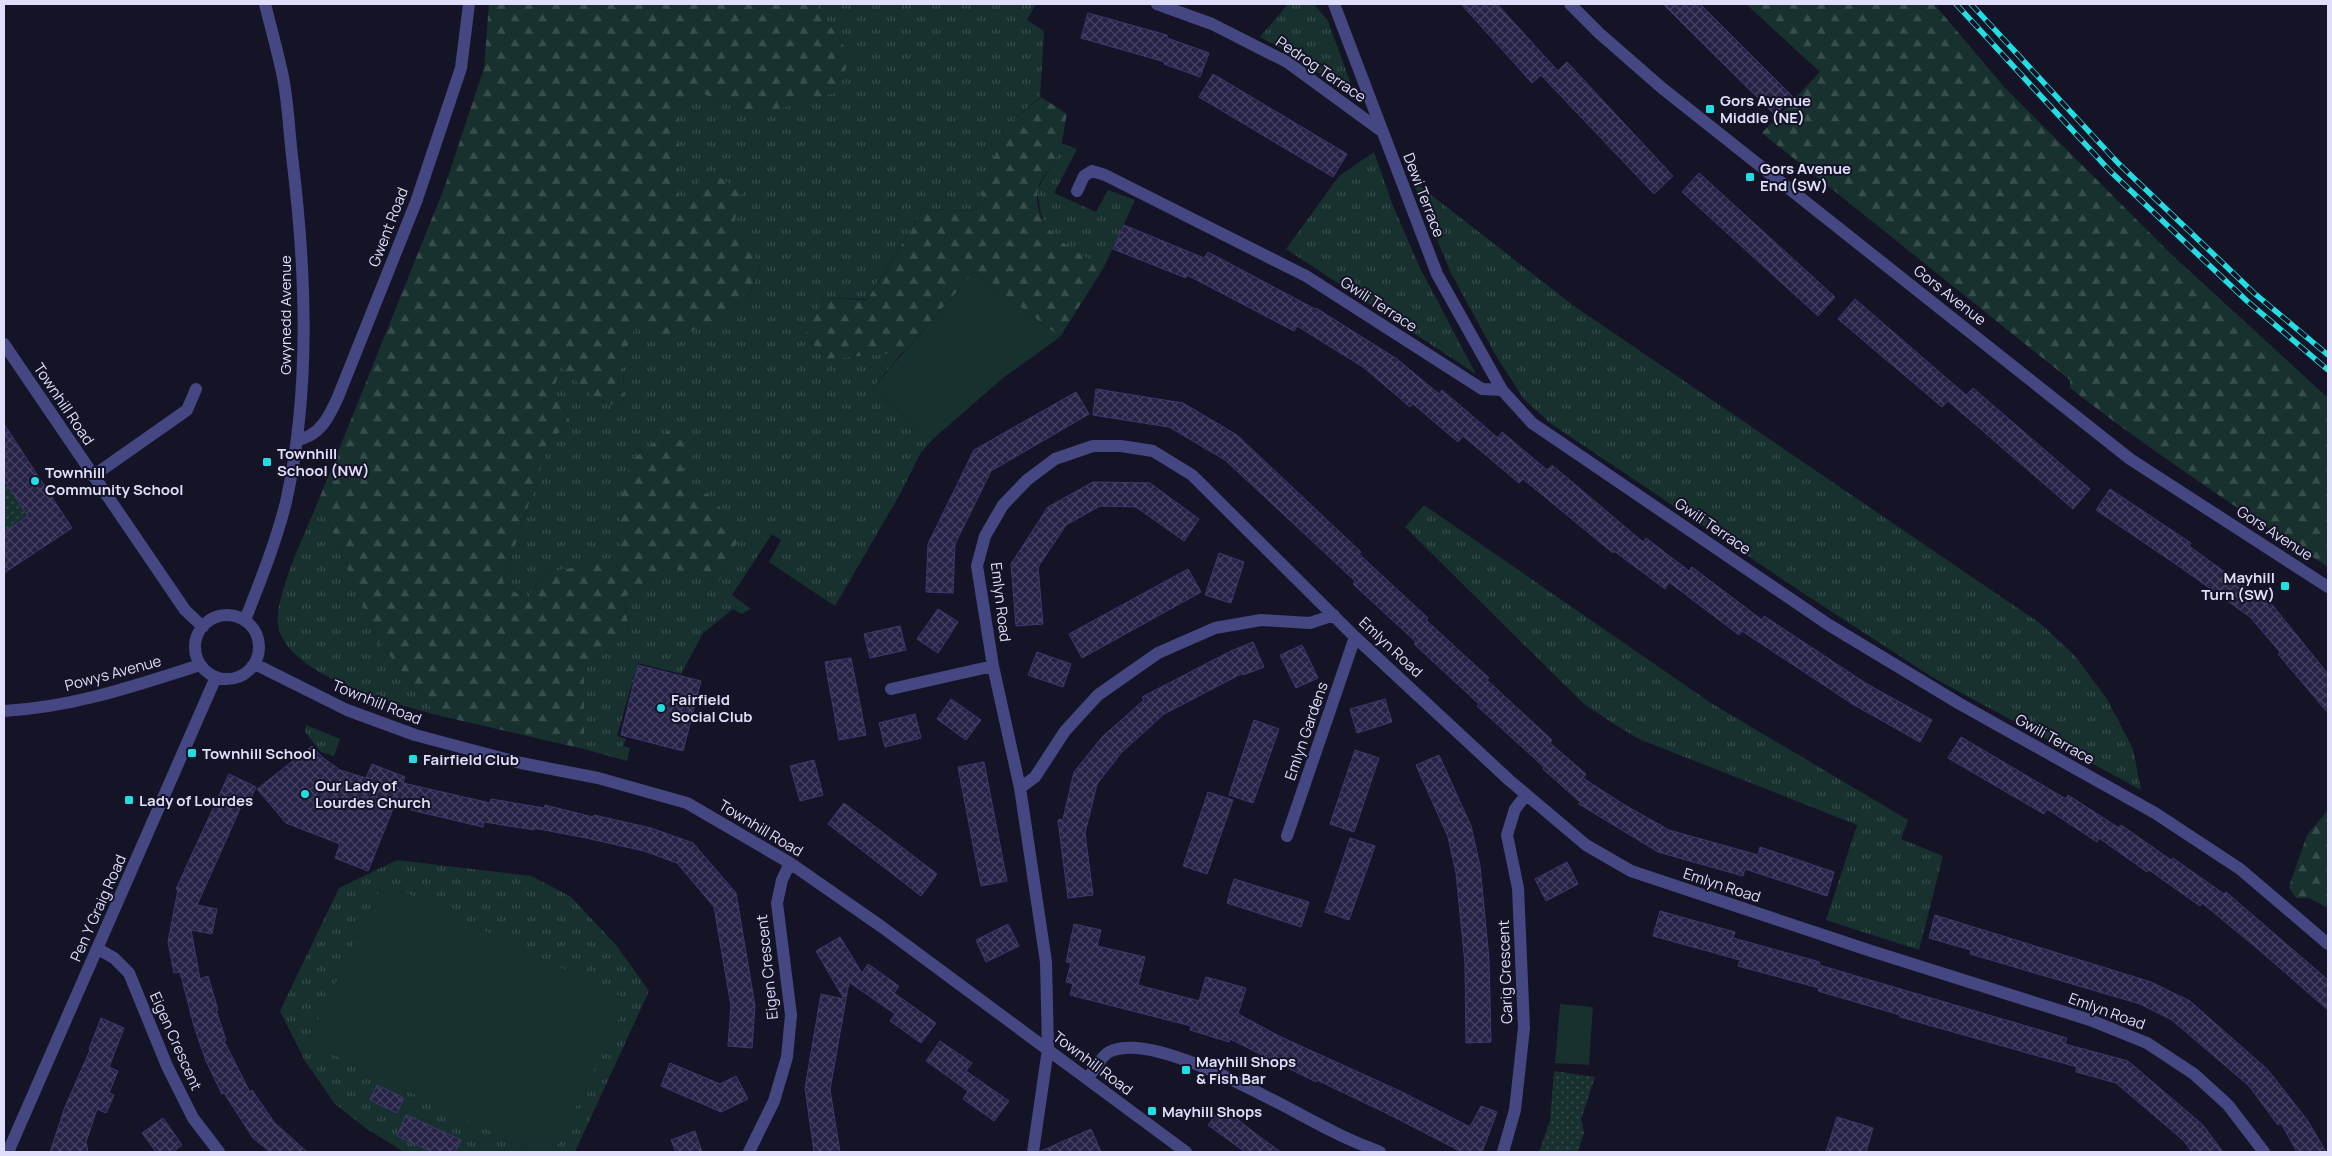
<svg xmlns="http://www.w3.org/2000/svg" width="2332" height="1156" font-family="Manrope,sans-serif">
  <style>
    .grass { fill: url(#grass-tufts) }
    .forest { fill: url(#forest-firs) }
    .park { fill: url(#park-dots) }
    .garden { fill: #17312e }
    .building { fill: url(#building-cross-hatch); stroke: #3e376f }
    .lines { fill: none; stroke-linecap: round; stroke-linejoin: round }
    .minor { stroke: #444781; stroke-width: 12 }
    .rail-casing { stroke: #22dee3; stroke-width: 5.5 }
    .rail { stroke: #151427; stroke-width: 4; stroke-dasharray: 11; stroke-linecap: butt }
    .poi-dot { fill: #22dee3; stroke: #151427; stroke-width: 2 }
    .labels { text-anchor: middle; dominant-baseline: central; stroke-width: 4; stroke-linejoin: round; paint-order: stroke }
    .street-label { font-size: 15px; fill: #dfdefb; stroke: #151427 }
    .poi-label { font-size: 15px; font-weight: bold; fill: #dfdefb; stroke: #151427; text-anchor: start }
  </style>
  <defs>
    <pattern id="grass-tufts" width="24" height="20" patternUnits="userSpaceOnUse" patternTransform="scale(1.25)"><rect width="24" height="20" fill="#17312e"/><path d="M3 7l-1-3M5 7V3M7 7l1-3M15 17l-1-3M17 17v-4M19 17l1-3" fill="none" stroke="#384e4d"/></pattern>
    <pattern id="forest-firs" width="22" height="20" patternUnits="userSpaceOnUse" patternTransform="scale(1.25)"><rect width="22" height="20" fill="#17312e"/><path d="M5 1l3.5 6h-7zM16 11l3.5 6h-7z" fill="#384e4d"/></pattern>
    <pattern id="park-dots" width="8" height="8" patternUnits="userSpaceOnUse" patternTransform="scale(1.25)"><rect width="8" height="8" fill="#17312e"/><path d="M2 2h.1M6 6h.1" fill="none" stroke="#384e4d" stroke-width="1.8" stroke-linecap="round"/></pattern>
    <pattern id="building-cross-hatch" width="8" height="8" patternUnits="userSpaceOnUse" patternTransform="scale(1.25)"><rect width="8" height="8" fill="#262246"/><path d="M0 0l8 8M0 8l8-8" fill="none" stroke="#454262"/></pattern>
  </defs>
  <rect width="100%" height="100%" fill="#151427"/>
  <path class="grass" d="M815 4H1036L1027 20 1044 31 1040 97 1004 128 976 211 924 209 867 299 824 298 805 336 827 359 903 352 872 389 933 439 920 454 900 494 835 606 769 562 781 540 772 534 732 595 751 609 741 614 733 609 703 633 681 674 638 663 617 736 626 739 623 746 630 748 627 761 584 749V669L629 634 625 597 668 567 719 582 737 542 715 500 684 481 619 502 620 559 544 573 526 601 503 582 551 437 572 426 554 388 561 366 591 395 624 410 623 358 637 320 743 309 760 267 734 224 678 212 679 115 701 93 757 115 851 56Z
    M1288 4H1314L1328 21 1352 87 1348 90 1338 87 1290 53 1260 37Z
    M1061 143 1077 149 1054 193 1096 212 1108 190 1135 200 1104 267C1077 253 1041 237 1039 202 1038 197 1037 192 1039 187 1046 172 1057 160 1061 143Z
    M1374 152 1393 206 1421 270 1476 374 1286 249 1339 176Z
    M1412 180 1574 306 2041 624 2075 656 2107 699 2133 749 2141 790 1932 677 1797 589 1550 423 1523 398 1495 354 1451 273Z
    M319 499 378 641 437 715C395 704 270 672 278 614 283 576 305 535 319 499Z
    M1424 505 1711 703 1908 820 1901 839 1943 856 1919 950 1826 920 1857 825 1639 739 1614 724 1584 704 1405 527Z
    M306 725 340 739 334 756 321 752 305 732Z
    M397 860 531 876 570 896 616 945 649 991 575 1152H404L367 1129 335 1104 305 1061 280 1011 339 888Z"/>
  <path class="forest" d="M489 4H815L851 56 836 93 757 115 701 93 679 115V211L707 170 742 191 734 224 760 266 743 309 663 343 637 321 623 358 624 410 591 395 561 367 554 388 572 426 551 437 503 582 526 601 544 573 619 559V502L631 461 668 431 685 443 684 481 716 500 737 542 719 582 668 567 625 597 629 634 584 669V749L437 715 378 641 319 499 445 186 484 68Z
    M1746 4H1934L2006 89 2172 255 2328 398V567C2239 510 2153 452 2070 388V380L1762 133 1820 72Z
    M1041 97 1067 114C1064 127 1063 141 1059 152 1054 165 1040 177 1038 190 1030 229 1076 253 1104 267L1060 337 974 272 904 352 827 359 805 336 824 298 867 300 924 209 976 211 1004 128Z
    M2328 810V908L2309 898H2296L2289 887 2307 835Z"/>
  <path class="park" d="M4 481 28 516 4 532Z
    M1554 1071 1595 1077 1581 1119 1584 1133 1578 1152H1539L1550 1121Z"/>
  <path class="garden" d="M974 272 1060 337 1003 378 933 439 872 389Z
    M384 882 628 1000 554 1152H533L307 1042Z
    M1560 1004 1593 1007 1589 1065 1555 1063Z"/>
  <path class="building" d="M1461 4H1497L1558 71 1567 62 1673 176 1654 194 1541 75 1532 83Z
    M1663 4H1700L1793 97 1775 115Z
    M1088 13 1167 35V38L1209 53 1200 77 1164 64 1165 62 1081 38Z
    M1213 74 1347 154 1333 177 1199 97Z
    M1699 173 1835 297 1818 316 1682 192Z
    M1124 225 1204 258 1208 252 1315 309 1316 308 1397 359 1439 394 1442 390 1498 438 1502 432 1547 470 1552 465 1643 542 1646 538 1689 571 1692 567 1762 620 1764 616 1867 684 1932 720 1920 742 1854 705 1742 631 1739 635 1669 582 1665 589 1614 551 1613 553 1523 479 1519 483 1463 436 1458 442 1413 404 1410 407 1363 367 1297 326 1294 331 1187 275 1186 278 1113 249Z
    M1855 299 1966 395 1973 388 2090 489 2073 509 1948 401 1942 407 1838 319Z
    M1096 389 1183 403 1237 435 1361 552 1359 554 1428 618 1426 620 1489 678 1487 680 1552 740 1550 743 1586 774 1583 778 1623 804 1669 830 1758 855 1760 847 1834 872 1827 896 1745 869 1743 876 1658 852 1579 804 1580 802 1543 769 1544 767 1477 706 1479 704 1414 644 1416 642 1353 584 1355 581 1225 460 1169 427 1093 415Z
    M1076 392 1089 414 991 471 955 544 953 593 926 592 928 544 974 450Z
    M4 424 72 528 4 573V532L28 516 4 480Z
    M1093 482 1150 483 1199 519 1184 541 1136 507 1100 506 1066 525 1038 567 1043 624 1016 626 1011 564 1048 507Z
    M2110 489 2191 543 2189 546 2269 604 2270 602 2328 674V713L2278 654 2280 652 2250 617 2180 567 2096 510Z
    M1219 553 1244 562 1231 603 1205 595Z
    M1188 569 1201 592 1082 658 1069 634Z
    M938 609 958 622 938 653 917 639Z
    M900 626 906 650 870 658 864 634Z
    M1253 642 1264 667 1243 675V673L1164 714 1121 753 1097 784 1085 833 1093 895 1068 898 1058 820 1063 819 1074 772 1102 737 1144 700 1142 697 1231 651Z
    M1302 645 1318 678 1296 688 1280 655Z
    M1037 652 1071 664 1063 687 1028 675Z
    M851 658 866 735 839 740 825 662Z
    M638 665 701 681 683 751 621 735Z
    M951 699 981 720 966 740 937 719Z
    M1385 699 1392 722 1357 733 1350 709Z
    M915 714 921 738 885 747 879 723Z
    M1254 720 1279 729 1253 803 1229 795Z
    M1961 737 2066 799 2068 795 2119 828 2121 825 2171 860 2173 858 2224 894 2226 892 2328 980V1010L2258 949 2202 903 2200 906 2149 870 2147 872 2099 838 2097 842 2047 809 2044 814 1948 758Z
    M312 746 322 757 340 770 366 778 372 764 405 777 403 783 490 803 491 799 544 808 545 805 593 817 594 815 651 828 693 843 736 893 755 1006 752 1048 728 1046 731 1006 714 907 677 863 644 851 586 838 534 828V830L484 822 483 827 394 806 368 871 335 858 340 844 286 823 257 789Z
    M1355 750 1379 758 1354 832 1330 824Z
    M1439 755 1471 826 1480 866 1489 959 1491 1042 1466 1043 1465 964 1456 873 1448 837 1416 765Z
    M814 760 823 795 800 801 790 766Z
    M984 762 1007 881 981 886 958 767Z
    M229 774 256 787 248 804 243 802 197 905 217 909 212 934 191 930 200 979 208 976 218 1010H216L226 1040 224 1041 250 1092 252 1090 274 1122 307 1152H270L253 1138 224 1093 222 1094 206 1061 194 1026 180 972 174 973 168 942 178 890 176 889Z
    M1208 792 1233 800 1207 874 1183 866Z
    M844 803 937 874 921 896 828 824Z
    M1350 838 1375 846 1349 920 1325 912Z
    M1567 862 1578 884 1546 901 1535 879Z
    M1234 879 1309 902 1301 927 1227 903Z
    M1660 911 1735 932 1733 938 1820 962 1819 965 2067 1038 2065 1044 2128 1061 2203 1125 2223 1152H2192L2184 1141 2116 1083 2076 1072 2077 1067 1900 1017V1015L1818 991 1819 988 1738 966 1740 960 1653 936Z
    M1935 915 2151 982 2190 1001 2268 1070 2308 1121 2326 1152H2297L2281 1123 2278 1125 2249 1086 2172 1020 2140 1004 1970 954 1971 950 1929 938Z
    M1008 924 1019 946 986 962 976 940Z
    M1074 924 1101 930 1097 946 1145 957 1138 985 1199 1001 1206 977 1246 988 1238 1014 1281 1037 1400 1091 1470 1127 1481 1106 1497 1112 1482 1152H1462L1388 1114 1317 1080 1316 1082 1230 1039 1229 1042 1190 1030 1191 1026 1070 995 1073 984 1066 982 1071 963 1066 962Z
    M840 937 862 973 868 964 899 986 894 993 936 1023 921 1043 890 1021 895 1014 849 982 830 1090 840 1152H814L805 1088 821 994 844 999 816 951Z
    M101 1018 124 1028 109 1067 118 1071 109 1093 114 1095 106 1113 97 1109 86 1142 88 1152H50L65 1107 90 1050 89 1049Z
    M940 1041 972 1063 966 1071 1009 1101 994 1121 963 1099 968 1091 926 1061Z
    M670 1063 720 1084 736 1076 748 1099 721 1112 661 1086Z
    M377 1085 404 1098 397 1113 370 1100Z
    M1222 1107 1260 1137 1281 1152H1245L1208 1125Z
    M406 1115 461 1140 455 1152H433L397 1136Z
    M1837 1117 1873 1128 1866 1152H1826Z
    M163 1118 182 1145 173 1152H156L142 1133Z
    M1091 1129 1101 1152H1041V1151Z
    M695 1131 702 1152H676L671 1140Z"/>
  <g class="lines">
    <path class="minor" d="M1157 4 1212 24 1287 62 1380 130
      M1334 4 1437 274 1502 390
      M1570 4 1599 33 1662 88 2130 459 2328 587
      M1077 191 1084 176 1092 171 1105 175 1306 276 1482 389 1502 390 1532 423 1829 625 1960 704 2155 813 2240 869 2328 944
      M4 344 185 610 203 627
      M297 440C320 436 329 417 338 397L416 202 461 68 469 4
      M93 476 187 410 196 389
      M195 647a32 32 0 1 1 64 0a32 32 0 1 1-64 0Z
      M245 620C260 582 276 542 286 502 311 389 306 270 292 156 289 130 288 103 283 77 278 53 271 28 265 4
      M255 664 347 710 415 735 521 763 598 778 687 803 790 863 882 927 1186 1152
      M891 689 993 666
      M4 711C74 707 134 686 200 665
      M1020 788 1035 777 1065 731 1098 695 1158 653 1215 628 1261 620 1310 623 1334 615
      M1287 836 1355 637
      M98 949 114 958 129 973 167 1066 193 1118 219 1152
      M1088 1078C1094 1071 1101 1056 1109 1052 1155 1028 1290 1111 1334 1132 1349 1140 1365 1146 1380 1152
      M8 1152 216 677
      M749 1152 774 1101 787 1057 791 1015 777 903 782 880 790 863
      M1033 1152 1048 1049 1046 962 1020 788 993 666 977 566 985 536 1003 505 1027 480 1055 459 1093 446H1121L1153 451 1192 475 1355 637 1509 780 1586 845 1631 871 1868 950 2090 1020 2147 1043 2194 1074 2228 1105 2264 1152
      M1503 1152 1515 1110 1524 1028 1518 888 1507 835 1515 809 1526 795"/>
    <defs>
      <path id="rail" d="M1956 4 2110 171 2247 301 2328 370
        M1971 4 2118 163 2254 293 2328 355"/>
    </defs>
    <use href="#rail" class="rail-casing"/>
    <use href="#rail" class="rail"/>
  </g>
  <g class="poi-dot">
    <rect x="1705" y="104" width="10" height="10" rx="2.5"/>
    <rect x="1745" y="172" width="10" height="10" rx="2.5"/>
    <rect x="262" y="457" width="10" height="10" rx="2.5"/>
    <circle cx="35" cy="481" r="5"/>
    <rect x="2280" y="581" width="10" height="10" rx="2.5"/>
    <circle cx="661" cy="708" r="5"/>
    <rect x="187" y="748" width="10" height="10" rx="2.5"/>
    <rect x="408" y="754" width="10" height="10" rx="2.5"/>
    <circle cx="305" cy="794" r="5"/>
    <rect x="124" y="795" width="10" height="10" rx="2.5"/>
    <rect x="1181" y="1065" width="10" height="10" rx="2.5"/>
    <rect x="1147" y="1106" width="10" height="10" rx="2.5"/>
  </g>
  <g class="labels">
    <g class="street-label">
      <text transform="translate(1321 69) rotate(34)">Pedrog Terrace</text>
      <text transform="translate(1424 195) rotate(69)">Dewi Terrace</text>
      <text transform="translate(388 227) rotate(-69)">Gwent Road</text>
      <text transform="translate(1950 295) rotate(38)">Gors Avenue</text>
      <text transform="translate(1379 304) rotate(33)">Gwili Terrace</text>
      <text transform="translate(285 315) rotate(-90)">Gwynedd Avenue</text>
      <text transform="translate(64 404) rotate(56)">Townhill Road</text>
      <text transform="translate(1713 526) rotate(34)">Gwili Terrace</text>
      <text transform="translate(2275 533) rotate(33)">Gors Avenue</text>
      <text transform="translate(1001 602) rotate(83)">Emlyn Road</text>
      <text transform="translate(1391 647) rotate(43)">Emlyn Road</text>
      <text transform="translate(113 673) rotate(-15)">Powys Avenue</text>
      <text transform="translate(377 702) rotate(22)">Townhill Road</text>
      <text transform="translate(1306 731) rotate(-71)">Emlyn Gardens</text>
      <text transform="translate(2055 739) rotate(29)">Gwili Terrace</text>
      <text transform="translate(761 828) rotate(31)">Townhill Road</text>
      <text transform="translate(1722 885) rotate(18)">Emlyn Road</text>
      <text transform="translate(98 908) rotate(-66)">Pen Y Graig Road</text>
      <text transform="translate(767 967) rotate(-96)">Eigen Crescent</text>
      <text transform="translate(1505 972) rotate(-92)">Carig Crescent</text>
      <text transform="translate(2107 1011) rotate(20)">Emlyn Road</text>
      <text transform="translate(176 1041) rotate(66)">Eigen Crescent</text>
      <text transform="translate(1093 1063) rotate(37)">Townhill Road</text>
    </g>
    <g class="poi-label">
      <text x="1720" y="100">Gors Avenue<tspan x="1720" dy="17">Middle (NE)</tspan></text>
      <text x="1760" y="168">Gors Avenue<tspan x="1760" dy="17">End (SW)</tspan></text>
      <text x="277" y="453">Townhill<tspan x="277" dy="17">School (NW)</tspan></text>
      <text x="45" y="472">Townhill<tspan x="45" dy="17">Community School</tspan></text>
      <text x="2275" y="577" text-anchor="end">Mayhill<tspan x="2275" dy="17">Turn (SW)</tspan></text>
      <text x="671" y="699">Fairfield<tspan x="671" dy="17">Social Club</tspan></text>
      <text x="202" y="753">Townhill School</text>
      <text x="423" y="759">Fairfield Club</text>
      <text x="315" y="785">Our Lady of<tspan x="315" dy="17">Lourdes Church</tspan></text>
      <text x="139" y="800">Lady of Lourdes</text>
      <text x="1196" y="1061">Mayhill Shops<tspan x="1196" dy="17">&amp; Fish Bar</tspan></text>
      <text x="1162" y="1111">Mayhill Shops</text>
    </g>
  </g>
  <rect width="2332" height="1156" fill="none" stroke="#dfdefb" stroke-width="10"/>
</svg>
